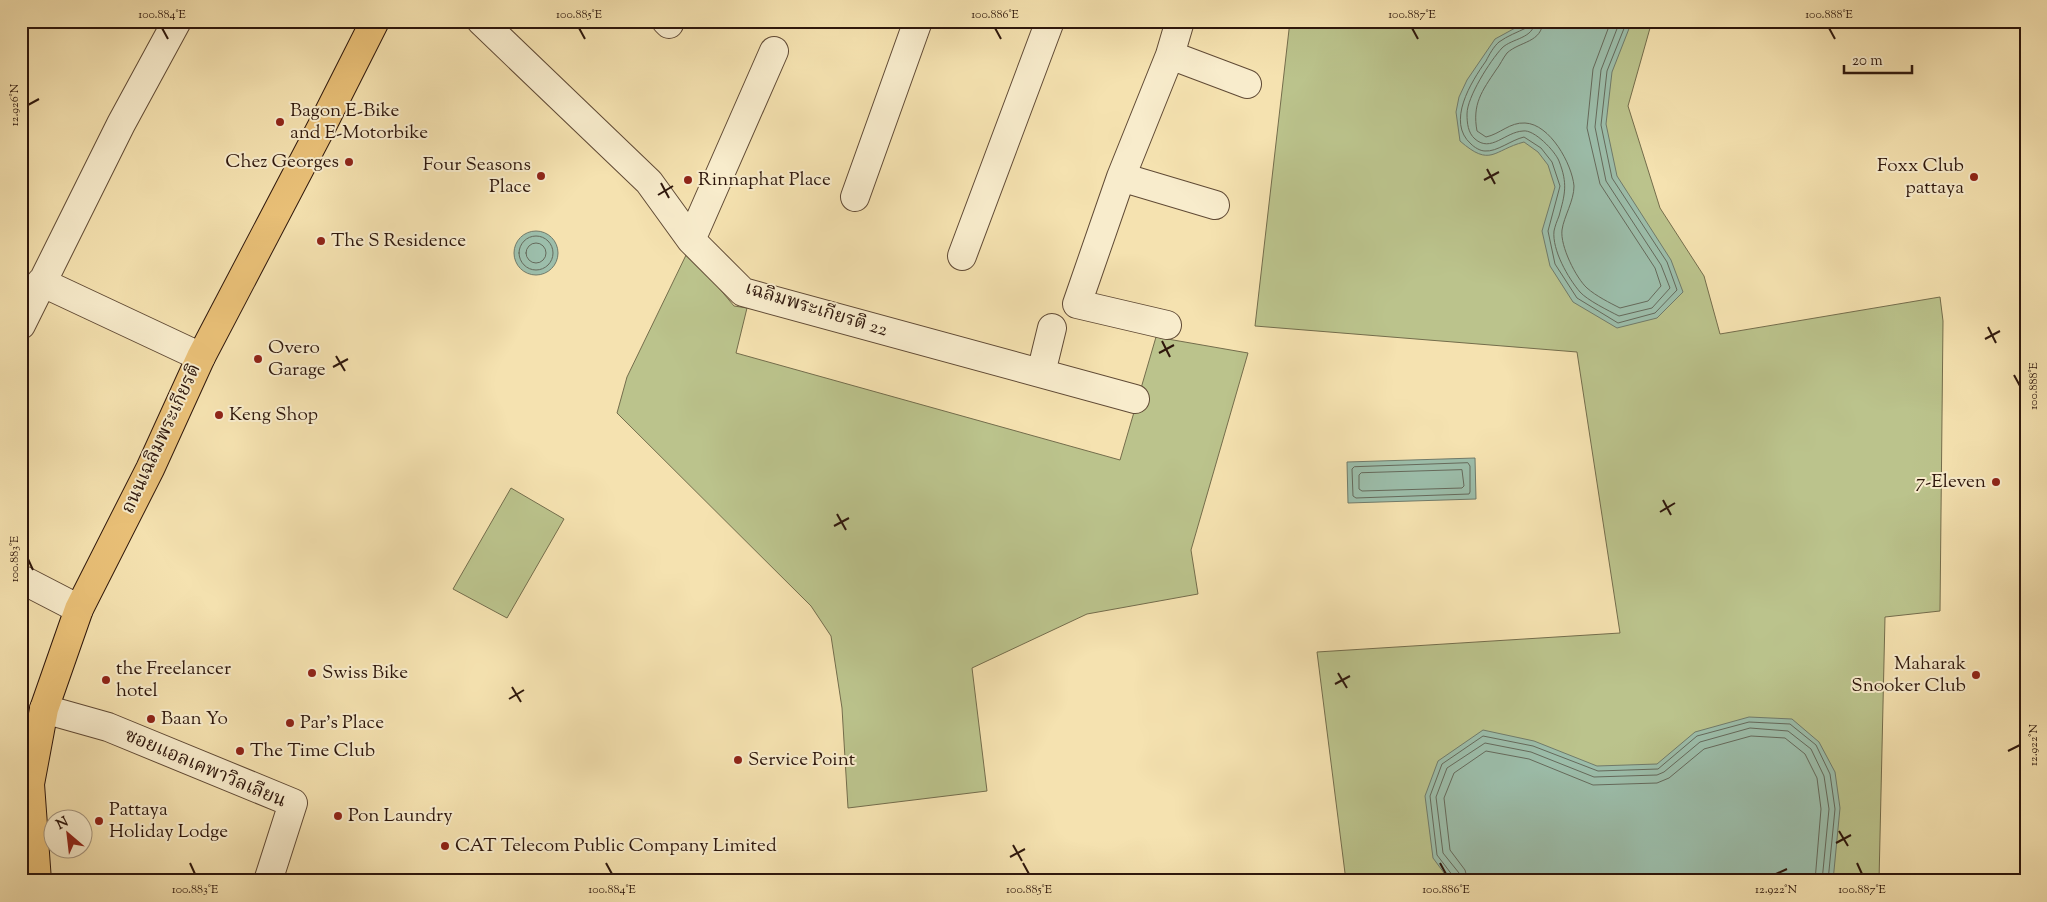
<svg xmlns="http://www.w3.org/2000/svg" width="2047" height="902" font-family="'Sorts Mill Goudy','Noto Serif Thai',serif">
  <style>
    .green { fill: #bbc38c; stroke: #746d4c }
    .water { fill: #9cbeab; stroke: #707b6b }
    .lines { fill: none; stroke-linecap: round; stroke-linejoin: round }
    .shore { stroke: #656a5c; stroke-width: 1 }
    .minor-casing { stroke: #604a35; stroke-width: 30 }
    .major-casing { stroke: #2e170c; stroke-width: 30 }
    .minor { stroke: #f8eccc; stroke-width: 28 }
    .major { stroke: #eac178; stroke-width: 28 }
    .ticks { fill: none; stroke: #2e170c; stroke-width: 2 }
    .poi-dot { fill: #8f2418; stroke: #f8eccc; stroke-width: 2 }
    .labels { text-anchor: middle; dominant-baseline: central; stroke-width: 4; stroke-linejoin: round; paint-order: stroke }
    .poi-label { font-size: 19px; fill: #2e170c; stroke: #f8eccc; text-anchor: start }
    .street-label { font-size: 19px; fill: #2e170c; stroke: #f8eccc }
    .neatline { fill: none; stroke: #2e170c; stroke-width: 2 }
    .ticks-label { font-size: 12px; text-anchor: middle; fill: #2e170c }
  </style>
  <rect width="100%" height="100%" fill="#f5e2b0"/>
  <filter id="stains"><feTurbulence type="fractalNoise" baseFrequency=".004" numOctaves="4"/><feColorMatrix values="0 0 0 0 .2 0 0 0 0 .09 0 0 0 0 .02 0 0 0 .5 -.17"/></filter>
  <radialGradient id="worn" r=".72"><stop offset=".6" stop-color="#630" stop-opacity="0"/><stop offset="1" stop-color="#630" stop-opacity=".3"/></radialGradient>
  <path class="green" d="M1290 21H1652L1628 106 1660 208 1704 276 1720 334 1940 297 1943 321 1940 611 1885 617 1879 881H1346L1317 652 1620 633 1577 352 1255 326Z
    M688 251 734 306 747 308 736 353 1120 460 1156 337 1248 353 1191 550 1198 594 1087 614 972 668 987 791 848 808 842 708 831 636 811 606 617 413 627 377Z
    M511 488 564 519 507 618 453 589Z"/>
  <path class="water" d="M1528 21H1632L1612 72 1606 124 1617 176 1671 260 1683 292 1657 318 1617 328 1573 302 1550 266 1542 231 1555 187 1548 165 1538 152 1524 142C1493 150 1491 168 1460 141L1456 112 1459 97 1467 80 1495 39Z
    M514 253a22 22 0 1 1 44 0a22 22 0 1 1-44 0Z
    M1475 458 1476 499 1348 503 1347 462Z
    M1749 717 1792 719 1819 742 1835 772 1840 808 1833 881H1450L1433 858 1425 796 1438 761 1483 730 1534 741 1597 766 1657 764 1695 732Z"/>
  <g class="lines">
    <path class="shore" d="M1529 21 1526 28C1518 32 1507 36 1499 42 1494 46 1489 55 1486 61 1471 82 1446 122 1471 144 1474 147 1480 151 1485 151 1497 152 1511 140 1524 137L1541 148 1552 162 1560 186 1548 231 1555 264 1577 298 1618 323 1655 313 1677 290 1667 262 1612 178 1601 125 1607 71 1627 21
      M1535 21C1534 39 1512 38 1502 48 1490 61 1467 97 1467 114 1467 123 1468 133 1475 139 1491 153 1505 132 1523 131 1534 129 1555 151 1559 161 1568 184 1565 194 1559 216 1557 221 1555 226 1554 231 1552 250 1568 278 1580 292 1587 300 1609 311 1619 316L1652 308 1670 288 1661 265 1606 181 1595 127 1601 70 1620 21
      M1543 21C1542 43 1520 41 1507 53 1503 58 1500 65 1496 70 1482 91 1472 104 1477 131L1486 137C1500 134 1510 122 1525 123 1550 124 1572 164 1574 186 1574 201 1564 216 1562 230 1560 246 1576 278 1587 288 1596 296 1610 303 1620 308L1648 301 1661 286 1655 268 1600 184 1587 128 1593 69 1611 21
      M519 253a17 17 0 1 1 34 0a17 17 0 1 1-34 0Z
      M526 253a10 10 0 1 1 20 0a10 10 0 1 1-20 0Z
      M1468 463 1470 466V492L1469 494 1356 498 1353 496 1352 469 1354 467Z
      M1462 470 1464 486 1462 488 1362 491 1359 489V475L1361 473Z
      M1454 881 1453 876 1437 855 1430 796 1442 764 1483 736 1533 746 1598 771 1658 769 1697 736 1749 722 1790 724 1816 745 1830 774 1835 809 1828 881
      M1460 881 1459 873 1443 853 1436 797 1447 768 1485 743 1531 752 1594 777 1657 775 1664 772 1700 742 1750 728 1788 731 1811 749 1824 776 1829 809 1822 881
      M1468 881 1465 870 1450 850 1444 798 1454 773 1486 751 1529 759 1593 785 1657 783 1669 778 1704 749 1751 736 1785 738 1805 754 1817 778 1821 809 1815 881"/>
    <defs>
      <path id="minor" d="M481 21 649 182 691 240 743 292 1135 399
        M666 21 669 24
        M1170 55 1247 84
        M1121 177 1215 205
        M855 197 918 21
        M691 240 774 51
        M962 256 1050 21
        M41 282 201 357
        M21 325 121 124 177 21
        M1167 325 1077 304 1121 177 1170 55 1180 21
        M1041 373 1052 328
        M21 579 79 609
        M44 709 108 727 293 803 268 881"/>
      <path id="major" d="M37 881 30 784 44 709 79 609 150 469 201 357 322 126 375 21"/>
    </defs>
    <use href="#minor" class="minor-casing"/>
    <use href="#major" class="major-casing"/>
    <use href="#minor" class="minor"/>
    <use href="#major" class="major"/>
  </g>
  <path class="ticks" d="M162 28 168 39M579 28 585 39M995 28 1001 39M1412 28 1418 39M1829 28 1835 39M28 105 39 99M1487 169 1495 184M1484 180 1499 172M661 183 669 198M658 195 673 186M1988 327 1996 343M1985 339 2000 331M1162 341 1170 357M1159 353 1174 345M336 356 345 371M333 367 348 359M2014 375 2020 386M1663 500 1671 515M1660 512 1675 503M837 514 846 530M834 526 849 518M28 559 33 570M1338 673 1347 688M1335 684 1350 676M512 687 521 702M509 699 524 690M2008 751 2020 745M1839 831 1848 846M1836 843 1851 835M1013 845 1022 861M1010 857 1025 849M190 863 195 874M606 863 612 874M1023 863 1029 874M1440 863 1446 874M1857 863 1862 874M1776 874 1787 869"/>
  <g class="poi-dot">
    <circle cx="280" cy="122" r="5"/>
    <circle cx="349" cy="162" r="5"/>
    <circle cx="541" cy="176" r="5"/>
    <circle cx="1974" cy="177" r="5"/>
    <circle cx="688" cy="180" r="5"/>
    <circle cx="321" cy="241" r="5"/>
    <circle cx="258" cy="359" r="5"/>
    <circle cx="219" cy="415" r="5"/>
    <circle cx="1996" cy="482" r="5"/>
    <circle cx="312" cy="673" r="5"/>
    <circle cx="1976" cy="675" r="5"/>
    <circle cx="106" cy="680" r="5"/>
    <circle cx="151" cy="719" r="5"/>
    <circle cx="290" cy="723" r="5"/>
    <circle cx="240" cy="751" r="5"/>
    <circle cx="738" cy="760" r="5"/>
    <circle cx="338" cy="816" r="5"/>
    <circle cx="99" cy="821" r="5"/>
    <circle cx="445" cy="846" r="5"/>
  </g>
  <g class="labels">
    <g class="poi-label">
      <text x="290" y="111">Bagon E-Bike<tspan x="290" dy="22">and E-Motorbike</tspan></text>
      <text x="339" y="162" text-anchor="end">Chez Georges</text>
      <text x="531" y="165" text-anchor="end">Four Seasons<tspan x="531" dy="22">Place</tspan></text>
      <text x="1964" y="166" text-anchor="end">Foxx Club<tspan x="1964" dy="22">pattaya</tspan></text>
      <text x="698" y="180">Rinnaphat Place</text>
      <text x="331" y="241">The S Residence</text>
      <text x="268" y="348">Overo<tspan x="268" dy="22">Garage</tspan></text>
      <text x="229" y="415">Keng Shop</text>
      <text x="1986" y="482" text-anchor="end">7-Eleven</text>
      <text x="1966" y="664" text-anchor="end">Maharak<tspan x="1966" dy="22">Snooker Club</tspan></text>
      <text x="116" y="669">the Freelancer<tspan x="116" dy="22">hotel</tspan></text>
      <text x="322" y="673">Swiss Bike</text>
      <text x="161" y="719">Baan Yo</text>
      <text x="300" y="723">Par's Place</text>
      <text x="250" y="751">The Time Club</text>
      <text x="748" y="760">Service Point</text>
      <text x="109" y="810">Pattaya<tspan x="109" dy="22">Holiday Lodge</tspan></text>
      <text x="348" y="816">Pon Laundry</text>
      <text x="455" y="846">CAT Telecom Public Company Limited</text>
    </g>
    <g class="street-label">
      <text transform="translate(816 310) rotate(17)">เฉลิมพระเกียรติ 22</text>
      <text transform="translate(162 439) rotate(-65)">ถนนเฉลิมพระเกียรติ</text>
      <text transform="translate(205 769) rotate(23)">ซอยแอลเคพาวิลเลียน</text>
    </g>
  </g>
  <rect width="2047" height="902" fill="none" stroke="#f5e2b0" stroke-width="55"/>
  <g transform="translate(68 834) rotate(332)"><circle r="24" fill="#f8eccc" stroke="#a7977f"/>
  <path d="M0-4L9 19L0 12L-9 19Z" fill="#8f2418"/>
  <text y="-8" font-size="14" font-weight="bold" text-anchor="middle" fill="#2e170c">N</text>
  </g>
  <path d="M1844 65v8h68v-8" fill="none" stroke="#2e170c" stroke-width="2.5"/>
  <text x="1852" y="65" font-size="15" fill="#2e170c" stroke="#f8eccc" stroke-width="4" paint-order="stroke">20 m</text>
  <rect x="28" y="28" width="1992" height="846" class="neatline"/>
  <g class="ticks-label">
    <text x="162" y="18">100.884°E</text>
    <text x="579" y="18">100.885°E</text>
    <text x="995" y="18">100.886°E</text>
    <text x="1412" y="18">100.887°E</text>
    <text x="1829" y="18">100.888°E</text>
    <text transform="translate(14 105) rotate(-90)" y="4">12.926°N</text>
    <text transform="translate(2033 386) rotate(-90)" y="4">100.888°E</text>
    <text transform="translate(14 559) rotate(-90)" y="4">100.883°E</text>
    <text transform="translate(2033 745) rotate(-90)" y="4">12.922°N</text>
    <text x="195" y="893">100.883°E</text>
    <text x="612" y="893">100.884°E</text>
    <text x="1029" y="893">100.885°E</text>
    <text x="1446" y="893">100.886°E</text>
    <text x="1776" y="893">12.922°N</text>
    <text x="1862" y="893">100.887°E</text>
  </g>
  <rect width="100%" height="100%" filter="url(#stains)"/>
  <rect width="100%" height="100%" fill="url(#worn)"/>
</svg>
